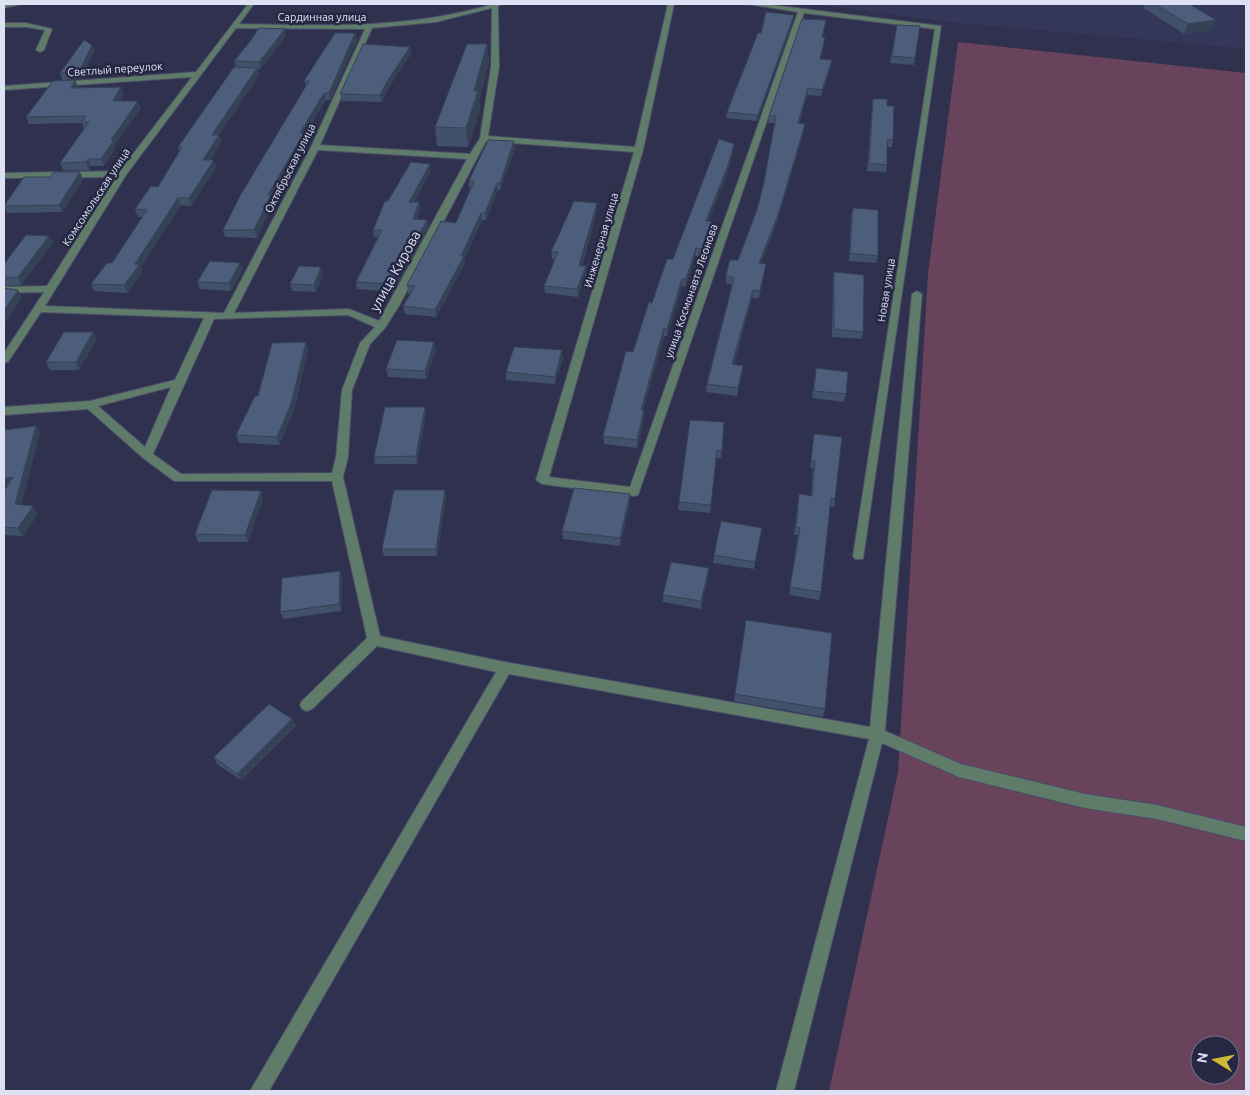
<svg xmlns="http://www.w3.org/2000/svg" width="1250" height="1095" font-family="Ubuntu,sans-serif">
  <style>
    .built { fill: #34365a }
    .green { fill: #69425c; fill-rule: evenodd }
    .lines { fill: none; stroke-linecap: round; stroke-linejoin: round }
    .minor-casing { stroke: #4b4d68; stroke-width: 2 }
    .minor { fill: #5f7c6b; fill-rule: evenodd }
    .wall { fill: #41516a }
    .shaded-wall { fill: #354256 }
    .building { fill: #4c5e7b; stroke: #354256 }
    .labels { text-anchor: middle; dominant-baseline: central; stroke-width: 5; stroke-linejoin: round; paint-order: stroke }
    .far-street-label { font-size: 11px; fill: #dee1f3; stroke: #252743 }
    .street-label { font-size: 14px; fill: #dee1f3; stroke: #252743 }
  </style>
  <rect width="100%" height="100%" fill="#2f314e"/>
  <path class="built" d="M813 4H1246V49L949 22Z"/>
  <path class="green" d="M958 42 1246 73V1091H829L898 772 928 274ZM1200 1045H1230V1075H1200Z"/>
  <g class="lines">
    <defs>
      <path id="minor" d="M4 4H22L4 8Z
        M248 4H254L239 24C325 26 410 29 493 4H502L498 6 499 67 488 136 635 147 668 4H674L643 150 549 477 630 487 798 12 747 4H764L941 26 863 559H855L853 556 935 29 804 13 638 495 634 496 542 484 536 480 634 152 486 141 400 304 385 328 370 344 352 390 348 457 343 477 380 636 505 662 870 727 912 294 917 291 922 294 885 731 961 764 1085 794 1157 805 1246 827V841L1157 819 1085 808 959 777 882 743 794 1091H776L869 739 509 674 269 1091H250L496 672 377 646 312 709 307 711 302 709 300 705 302 701 367 638 332 481H174L143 458 88 409 4 415V407L90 401 175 380 204 318 41 312 8 362 4 363V353L44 292 4 293V287L47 286 116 177 4 178V173L120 171 192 77 4 90V86L196 72ZM492 8 491 67 480 138 470 154 320 145 372 28 436 22ZM236 28 365 29 311 147 224 313 45 306 126 175ZM318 150 467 159 379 321 349 309 234 313ZM348 315 375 327 360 343 342 390 336 457 332 473 181 474 153 454 214 319ZM171 387 145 447 98 406Z
        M4 23H26L52 29 44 50 40 52 36 50 45 30 26 27H4Z"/>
    </defs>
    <use href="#minor" class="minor-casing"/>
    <use href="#minor" class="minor"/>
  </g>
  <path class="wall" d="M1145 4H1189L1216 20 1212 30 1184 34 1144 8Z
    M826 20 823 37 825 38 824 44 820 59 832 60 831 67 821 96 807 95 799 124 804 131 777 222 761 263 765 271 759 298H752L734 365 743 366 737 396 706 392 707 384 732 285 726 283V275L738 260 757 210 764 182 775 123H768L769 116Z
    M793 21 757 121 726 118 727 112Z
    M897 25 915 58 914 65 890 63Z
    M355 33 357 40 330 100H326L304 136 305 140 272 199 273 202 257 238 225 237 223 230 306 86 304 81Z
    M286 36 260 69H257L259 75 219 135 221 142 210 160 216 167 191 206 181 205 140 268 142 272 127 293 94 291 91 284 112 263 142 217H138L135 209 158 187 179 152 178 147 236 67 234 61Z
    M487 44 489 63 479 100 480 110 468 147 437 146 435 127Z
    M92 45 94 51 82 78 62 80 60 73Z
    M410 47 411 54 389 87 382 102 342 101 340 94Z
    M78 87 77 88 124 94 119 101 141 108 115 144 116 147 104 166H91L89 170H63L60 163 84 128 82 123 29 124 26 117Z
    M873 99 887 106 893 140 892 147H887V165L886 172 867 171 872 106Z
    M734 144 733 151 728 172 708 221 712 222 711 229 702 257 695 256 685 287 682 286 667 336H664L643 410H644V418L637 448 604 444 603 436 633 352 652 303 673 259Z
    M515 149 500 190H498L486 220H482L465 257V264L436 317 405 314 403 306 411 293H408L407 285 456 223 471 188H469V181Z
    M431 171 414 202H419L420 210 417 219 427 220 428 227 393 292 357 289 356 282 378 237H374L373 230 388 201Z
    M83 179 62 212 7 213 4 206Z
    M853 208 878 256 876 263 849 261 851 215Z
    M597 210 582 266 586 274 578 297 545 293 544 286 555 260 552 259 551 252Z
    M49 236 53 243 21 285 4 286V264Z
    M243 270 231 291 200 289 197 282Z
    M834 272 863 332 862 339 832 337 833 280Z
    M323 274 316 292 292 291 290 284Z
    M93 332 96 340 79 370H50L46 362Z
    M308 349 294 411 279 445 239 443 236 435 258 396Z
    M436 350 426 379 388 377 386 369Z
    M563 358 555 384 506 380V372Z
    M816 368 846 394 844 402 812 398Z
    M426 414 417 464H375L374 457Z
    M724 422 721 458H716L710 513 678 510 679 502Z
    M36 426 40 433 21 505 38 514 23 536 4 535V491L7 487H4V430Z
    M814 434 835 499 834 507 830 506 821 592 819 600 789 595 798 535H794L799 494 811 496 813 468H810Z
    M445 490 446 498 437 556H384L382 549Z
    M263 499 248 542H198L195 534Z
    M630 502 620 546 563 539 562 531Z
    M762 528 754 569 713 563 714 555Z
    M340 571 342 579 341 611 283 619 280 612Z
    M708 575 701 609 663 602V595Z
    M735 694 825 709 823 717 734 701Z
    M292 719 296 726 241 780 217 764 214 757Z"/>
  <path class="shaded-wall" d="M794 15 793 21 757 121 758 115Z
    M1216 20 1212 30 1184 34 1188 24Z
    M285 29 286 36 260 69 259 62Z
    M355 33 357 40 330 100 329 93Z
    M825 38 824 44 819 66 820 59Z
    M487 44 489 63 479 100 480 110 468 147 466 128 474 91Z
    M92 45 94 51 82 78 79 72Z
    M410 47 411 54 389 87 382 102 380 95 388 80Z
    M832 60 831 67 821 96 822 90Z
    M257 68 259 75 214 142 212 135Z
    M75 80 78 87 74 95 71 88Z
    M121 87 124 94 115 108 113 101Z
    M808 88 807 95 797 130 798 123Z
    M324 93 326 100 304 136 305 140 272 199 273 202 257 238 254 230 268 195 300 133Z
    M138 101 141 108 115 144 116 147 104 166 101 159 111 140Z
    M805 124 804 131 777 222 758 270 759 263Z
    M219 135 221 142 205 167 203 160Z
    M514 141 515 149 500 190V183Z
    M734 144 733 151 728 172 706 228V221Z
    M88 159 91 166 89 170 86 162Z
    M214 160 216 167 191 206 189 198Z
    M430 164 431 171 410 209 409 202Z
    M80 172 83 179 62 212 59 205Z
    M497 183 498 190 486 220 485 213Z
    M178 198 181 205 140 268 142 272 127 293 124 285 135 264Z
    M419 202 420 210 414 226 413 219Z
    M597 203V210L579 273V266Z
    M481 213 482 220 465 257V264L436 317 435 310Z
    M427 220 428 227 393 292 391 284Z
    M712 222 711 229 702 257V249Z
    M49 236 53 243 21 285 18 277Z
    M696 248 695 256 685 287 686 279Z
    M240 263 243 270 231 291 229 283Z
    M766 264 765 271 759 298 760 291Z
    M586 266V274L578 297 577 289Z
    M321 267 323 274 316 292 314 285Z
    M682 279V286L667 336V329Z
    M18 290 22 297 4 325V311Z
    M753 290 752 298 732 372V364Z
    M664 328V336L641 418V410Z
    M93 332 96 340 79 370 76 362Z
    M306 342 308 349 294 411 279 445 277 437Z
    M434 342 436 350 426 379 425 371Z
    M562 350 563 358 555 384V377Z
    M743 366 742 373 737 396 738 388Z
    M425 407 426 414 417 464 416 456Z
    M644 410V418L637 448V440Z
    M36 426 40 433 19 512 15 504Z
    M13 477 18 485 4 487V479Z
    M445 490 446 498 437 556 436 549Z
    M261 491 263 499 248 542 245 535Z
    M630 494V502L620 546V538Z
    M33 506 38 514 23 536 18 528Z
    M709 568 708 575 701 609V601Z
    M340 571 342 579 341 611 339 604Z
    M292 719 296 726 241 780 237 774Z"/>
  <path class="building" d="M1155 4H1189L1216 20 1188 24Z
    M766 12 794 15 758 115 727 112 758 33H761Z
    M802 19 826 20 822 37 825 38 820 59 832 60 822 90 808 88 798 123 805 124 778 215 759 263 766 264 760 291 753 290 732 364 743 366 738 388 707 384 734 278 726 275 730 260H738L757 210 764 182 776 116H769Z
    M897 25 920 26 915 58 892 56Z
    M259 28 285 29 259 62 234 61 249 43Z
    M335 33H355L329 93H324L300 133H304L268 195H271L254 230H223L241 194 309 81H304Z
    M84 40 92 45 79 72 60 73Z
    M363 44 410 47 388 80 380 95 340 94Z
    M467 44H487L474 91H478L466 128 435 127Z
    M234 67 257 68 212 135H219L203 160H214L189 198H178L135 264 139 265 124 285 91 284 107 263H112L147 210 135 209 151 186 158 187 182 147H178Z
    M75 80 71 88 121 87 113 101H138L111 140H114L101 159H88L86 162 60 163 89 122H82L86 116 26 117 53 81Z
    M873 99H887V106H894L893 140H887V165L869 163Z
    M719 139 734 144 728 165 706 221 712 222 702 249 696 248 686 279H682L667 329 664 328 641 410H644L637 440 603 436 626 351 633 352 649 302 652 303 667 259H673Z
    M488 140 514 141 500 183H497L485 213H481L461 256H464L435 310 403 306 415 286 407 285 441 221 456 223 474 181H469Z
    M411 162 430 164 409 202H419L413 219 427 220 391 284 356 282 382 230H373L385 201H388Z
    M54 172H80L59 205 4 206 24 177H50Z
    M574 201 597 203 579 266H586L577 289 544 286 558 252H551Z
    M853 208 878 210V256L850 253Z
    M26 235 49 236 18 277 4 278V264Z
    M210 261 240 263 229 283 197 282Z
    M299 266 321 267 314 285 290 284Z
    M834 272 864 275 863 332 834 329Z
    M4 288 18 290 4 311Z
    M64 332H93L76 362H46Z
    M397 340 434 342 425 371 386 369Z
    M306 342 291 404 277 437 236 435 255 396H258L272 343Z
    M514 347 562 350 555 377 506 372Z
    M816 368 848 372 846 394 814 391Z
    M385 407H425L416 456 374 457Z
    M690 420 724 422 722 451 717 450 711 505 679 502Z
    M36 426 15 504 33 506 18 528 4 527V491L13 477 4 479V430Z
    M814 434 842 437 835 499 831 498 821 592 790 587 800 528 796 527 799 494 812 496 815 461 811 460Z
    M574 488 630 494 620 538 562 531Z
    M212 490 261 491 245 535 195 534Z
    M394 490H445L436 549H382Z
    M721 521 762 528 755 562 714 555Z
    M671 562 709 568 701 601 663 595Z
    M340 571 339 604 280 612 282 578Z
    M746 620 832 633 825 709 735 694Z
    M269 704 292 719 237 774 214 757Z"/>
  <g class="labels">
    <g class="far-street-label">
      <text x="322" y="17">Сардинная улица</text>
      <text transform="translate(115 69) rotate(-4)">Светлый переулок</text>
      <text transform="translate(290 168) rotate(-63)">Октябрьская улица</text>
      <text transform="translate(96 197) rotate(-57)">Комсомольская улица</text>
      <text transform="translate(601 240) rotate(-74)">Инженерная улица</text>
      <text transform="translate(886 290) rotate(-81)">Новая улица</text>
      <text transform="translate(691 291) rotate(-71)">улица Космонавта Леонова</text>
    </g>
    <g class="street-label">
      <text transform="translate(395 271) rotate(-61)">улица Кирова</text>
    </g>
  </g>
  <rect width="1250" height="1095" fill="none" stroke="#dee1f3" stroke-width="10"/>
  <g transform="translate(1215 1060) rotate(280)"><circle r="24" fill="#252743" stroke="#6f7189"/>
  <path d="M0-4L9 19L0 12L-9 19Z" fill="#ceb938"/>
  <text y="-8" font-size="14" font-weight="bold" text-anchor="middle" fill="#dee1f3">N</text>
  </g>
</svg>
